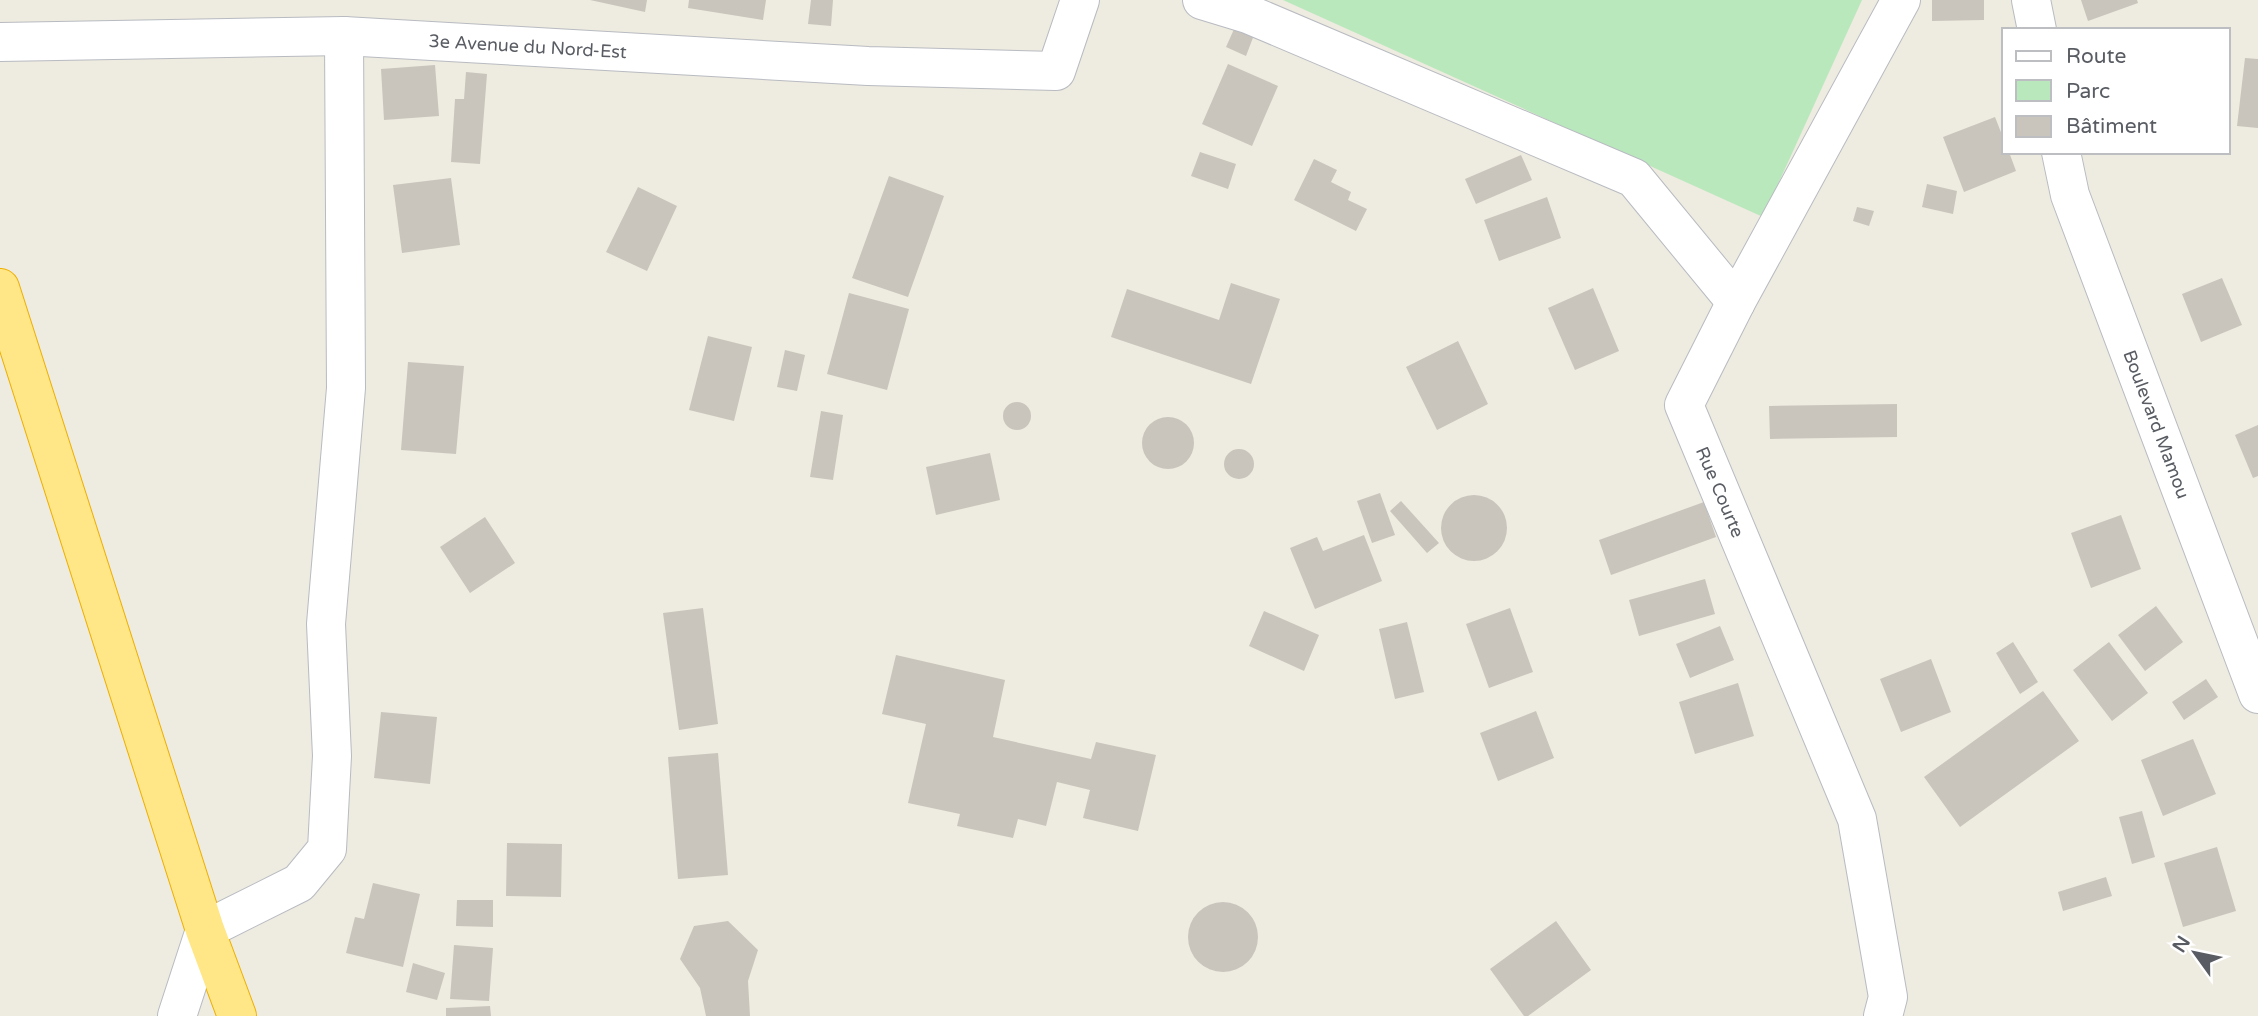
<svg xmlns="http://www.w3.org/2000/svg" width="2258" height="1016" font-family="'Varela Round',sans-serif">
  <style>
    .green { fill: #b9e8bc }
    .building { fill: #c9c5bd }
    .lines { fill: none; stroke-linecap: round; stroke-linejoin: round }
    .minor-casing { stroke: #b8bbc1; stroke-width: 40 }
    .highway-casing { stroke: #eeaf00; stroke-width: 40 }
    .minor { stroke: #fff; stroke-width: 38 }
    .highway { stroke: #ffe686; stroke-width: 38 }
    .labels { text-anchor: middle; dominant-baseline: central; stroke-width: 6; stroke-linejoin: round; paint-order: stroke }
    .street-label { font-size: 18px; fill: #595d63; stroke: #fff }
  </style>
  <rect width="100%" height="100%" fill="#eeebe0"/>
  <path class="green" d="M1283 0H1862L1763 217Z"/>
  <path class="building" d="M590 0H647L645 12Z
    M689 0H766L763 20 688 8Z
    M811 0H833L831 26 808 24Z
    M1932 0H1984V20L1932 21Z
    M2081 0H2137L2138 3 2088 21Z
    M1235 27 1254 35 1246 56 1226 47Z
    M2245 58 2258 59V128L2237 126Z
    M1228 64 1278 86 1252 146 1202 124Z
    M435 65 439 116 384 120 381 69Z
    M466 72 487 74 480 164 451 162 455 99H464Z
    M1995 117 2004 140V152H2009L2016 171 1964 192 1943 137Z
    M1200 152 1236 164 1228 189 1191 176Z
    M1521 155 1532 180 1476 204 1465 179Z
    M1314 159 1337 170 1331 182 1351 192 1348 200 1367 209 1356 231 1294 200Z
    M889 176 944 196 908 297 852 278Z
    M451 178 460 245 402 253 393 185Z
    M1927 184 1957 191 1953 214 1922 207Z
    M638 187 677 206 647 271 606 252Z
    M1547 197 1561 238 1499 261 1484 220Z
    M1857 207 1874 211 1869 226 1853 221Z
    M2222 278 2242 325 2201 342 2182 294Z
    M1231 283 1280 299 1251 384 1111 337 1127 289 1219 320Z
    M1593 288 1619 351 1575 370 1548 308Z
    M849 293 909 309 887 390 827 374Z
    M708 336 752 347 734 421 689 410Z
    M1458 341 1488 404 1437 430 1406 367Z
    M785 350 805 355 797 391 777 387Z
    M408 362 464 366 456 454 401 450Z
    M1003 416a14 14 0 1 1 28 0a14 14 0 1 1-28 0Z
    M1897 404V437L1770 439 1769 406Z
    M821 411 843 415 833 480 810 477Z
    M1142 443a26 26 0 1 1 52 0a26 26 0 1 1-52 0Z
    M2258 425V476L2253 478 2235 435Z
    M1224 464a15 15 0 1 1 30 0a15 15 0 1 1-30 0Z
    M990 453 1000 500 936 515 926 467Z
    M1380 493 1395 535 1372 543 1357 501Z
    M1441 528a33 33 0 1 1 66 0a33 33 0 1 1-66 0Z
    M1401 501 1439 543 1427 553 1390 511Z
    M1704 502 1716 537 1611 575 1599 540Z
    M2121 515 2141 569 2091 588 2071 533Z
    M485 517 515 563 470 593 440 547Z
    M1364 535 1382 581 1315 609 1290 548 1317 537 1323 551Z
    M1705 579 1715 614 1639 636 1629 600Z
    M2156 606 2183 642 2145 671 2118 635Z
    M703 608 718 724 679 730 663 613Z
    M1510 608 1533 672 1489 688 1466 624Z
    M1264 611 1319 635 1304 671 1249 646Z
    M1407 622 1424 692 1395 699 1379 629Z
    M1720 626 1734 660 1690 678 1676 644Z
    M2013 642 2038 682 2020 694 1996 653Z
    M2109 642 2148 693 2112 721 2073 670Z
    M896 655 1005 680 993 737 1091 759 1096 742 1156 755 1138 831 1083 818 1090 790 1057 782 1046 826 1018 819 1013 838 957 826 960 814 908 803 926 724 882 714Z
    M1931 659 1951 712 1901 732 1880 679Z
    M2206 679 2218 697 2184 720 2172 702Z
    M1738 683 1754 736 1695 754 1679 702Z
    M2043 691 2079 741 1960 827 1924 777Z
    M1536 711 1554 758 1498 781 1480 733Z
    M381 712 437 717 430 784 374 778Z
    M2193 739 2216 794 2163 816 2141 760Z
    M718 753 728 875 678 879 668 757Z
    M2142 811 2155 857 2132 864 2119 817Z
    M507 843 562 844 561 897 506 896Z
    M2217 847 2236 911 2183 927 2164 863Z
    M2106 877 2112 896 2063 911 2058 892Z
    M373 883 420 894 403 967 346 953 355 917 364 919Z
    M457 900H493V927L456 926Z
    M1188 937a35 35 0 1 1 70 0a35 35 0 1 1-70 0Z
    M728 921 758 950 748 981 750 1016H706L700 988 680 959 694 926Z
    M1556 921 1591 970 1528 1016H1524L1490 969Z
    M454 945 493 948 489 1001 450 999Z
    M413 963 445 973 437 1000 406 992Z
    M490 1006 491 1016H446V1008Z"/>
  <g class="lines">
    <defs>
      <g id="minor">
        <path d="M1202 0 1248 14 1634 178 1736 302"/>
        <path d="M2031 0 2037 30"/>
        <path id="s1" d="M0 42 344 36 868 66 1056 71 1080 0"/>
        <path id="s2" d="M2061 152 2070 195 2258 694"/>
        <path d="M177 1016 205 930 299 883 327 849 332 756 326 624 346 388 344 36"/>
        <path d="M1883 1016 1888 997 1857 819 1684 405 1736 302 1901 0"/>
      </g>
      <path id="highway" d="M0 288 205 930 237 1016"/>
    </defs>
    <use href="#minor" class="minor-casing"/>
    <use href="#highway" class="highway-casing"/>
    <use href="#minor" class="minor"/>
    <use href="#highway" class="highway"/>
  </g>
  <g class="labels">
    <g class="street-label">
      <text stroke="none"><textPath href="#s1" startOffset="528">3e Avenue du Nord-Est</textPath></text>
      <text stroke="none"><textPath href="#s2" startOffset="289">Boulevard Mamou</textPath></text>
      <text transform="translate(1720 492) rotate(67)">Rue Courte</text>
    </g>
  </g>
  <rect x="2002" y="28" width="228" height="126" fill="#ffffff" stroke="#bdbec1" stroke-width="2"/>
  <rect x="2016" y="51" width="35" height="10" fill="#ffffff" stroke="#bdbec1" stroke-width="2"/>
  <text x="2066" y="63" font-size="21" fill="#595d63">Route</text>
  <rect x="2016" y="80" width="35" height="21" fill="#b9e8bc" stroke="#bdbec1" stroke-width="2"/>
  <text x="2066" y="98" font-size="21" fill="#595d63">Parc</text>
  <rect x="2016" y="116" width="35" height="21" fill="#c9c5bd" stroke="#bdbec1" stroke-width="2"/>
  <text x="2066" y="133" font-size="21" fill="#595d63">Bâtiment</text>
  <g transform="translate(2195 953) rotate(303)" stroke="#ffffff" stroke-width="5" paint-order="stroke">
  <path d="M0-5L12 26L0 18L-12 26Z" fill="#595d63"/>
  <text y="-10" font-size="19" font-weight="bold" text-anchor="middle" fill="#595d63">N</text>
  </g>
</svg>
